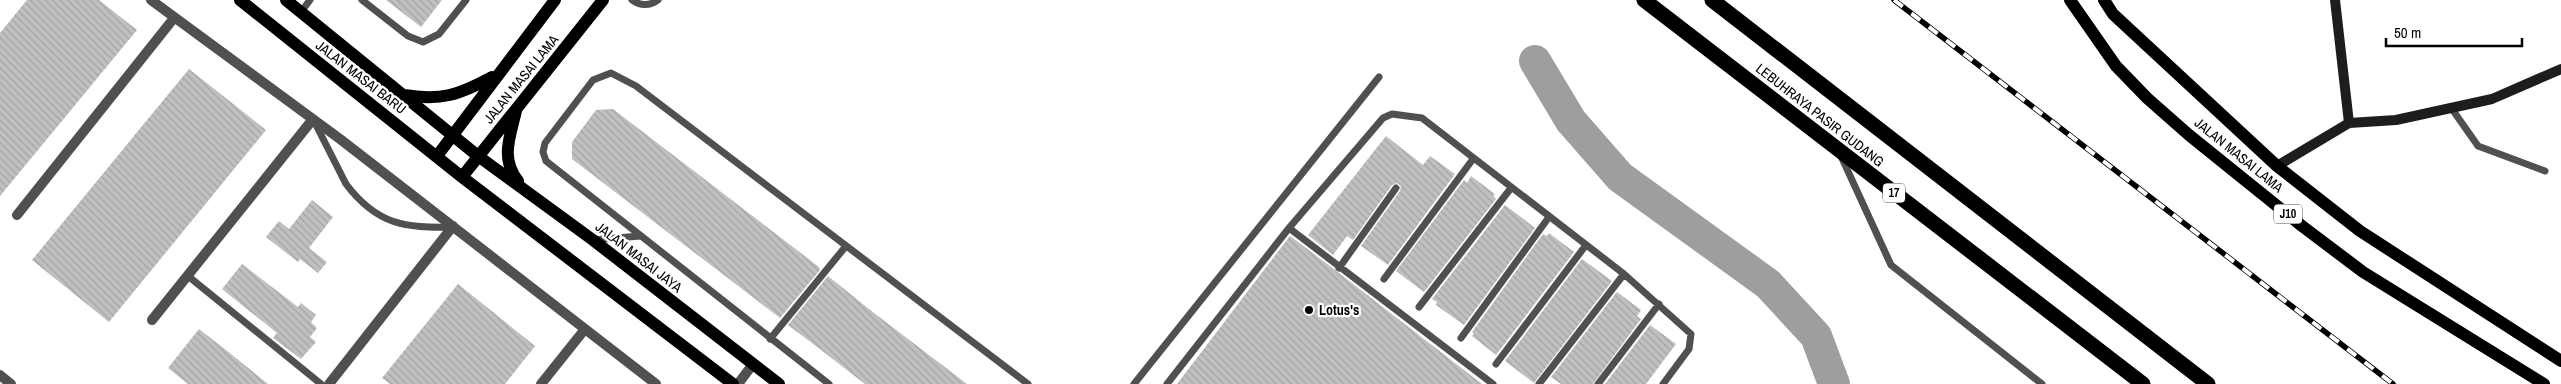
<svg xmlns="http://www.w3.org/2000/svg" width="2561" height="384" font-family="'Archivo Narrow',sans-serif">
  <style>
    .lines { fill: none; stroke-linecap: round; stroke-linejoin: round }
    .river { stroke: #9e9e9e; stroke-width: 32 }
    .building { fill: url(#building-back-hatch) }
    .lane { stroke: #505050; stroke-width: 7 }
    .street { stroke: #505050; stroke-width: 10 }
    .secondary { stroke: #1d1d1d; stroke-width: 10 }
    .primary { stroke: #000; stroke-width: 12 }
    .highway { stroke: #000; stroke-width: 15 }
    .rail-casing { stroke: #000; stroke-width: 5.5 }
    .rail { stroke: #fff; stroke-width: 4; stroke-dasharray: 11; stroke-linecap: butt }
    .poi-dot { fill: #000; stroke: #fff; stroke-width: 2 }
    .labels { text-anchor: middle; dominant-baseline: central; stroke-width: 4.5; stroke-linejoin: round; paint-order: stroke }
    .shield { fill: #fff; stroke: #4c4c4c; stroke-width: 1 }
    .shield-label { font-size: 12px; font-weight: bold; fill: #000 }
    .street-label { font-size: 14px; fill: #000; stroke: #fff }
    .poi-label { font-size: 14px; font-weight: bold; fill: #000; stroke: #fff; text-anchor: start }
  </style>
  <defs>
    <pattern id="building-back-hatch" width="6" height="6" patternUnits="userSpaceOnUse" patternTransform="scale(1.25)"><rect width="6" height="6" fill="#c0c0c0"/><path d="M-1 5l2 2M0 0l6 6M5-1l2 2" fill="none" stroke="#a3a3a3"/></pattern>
  </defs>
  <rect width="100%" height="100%" fill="#fff"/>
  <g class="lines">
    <path class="river" d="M1535 61 1571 121 1620 177 1768 284 1816 336 1834 384"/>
  </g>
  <path class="building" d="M27 0H99L137 30 0 196V33Z
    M386 0H442L421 27Z
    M189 69 266 130 109 322 32 260Z
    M613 109 819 267 820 270 780 318 572 159V142L596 110Z
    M1386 136 1423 165 1430 156 1455 174 1388 265 1361 246 1400 191 1401 186 1397 183 1392 185 1353 240 1347 236 1333 255 1308 235Z
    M1471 176 1495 194 1493 196 1496 199 1424 292 1396 271 1464 180 1467 183Z
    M312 200 333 217 309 248 327 262 318 273 300 259 298 262 266 237 279 221 289 229Z
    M1505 205 1535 228 1464 325 1436 305 1437 302 1432 299Z
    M1549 233 1574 252 1496 355 1472 336 1474 333 1472 332 1543 234 1547 236Z
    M1290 236 1326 263 1482 384H1177Z
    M1582 259 1612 281 1534 383 1505 361Z
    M242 264 298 307 301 303 316 315 311 322 317 328 310 337 316 342 301 359 273 338 277 333 222 289Z
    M828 276 874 313 967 384H865L821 350 788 325Z
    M458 284 535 346 505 384H390L382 378Z
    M1617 292 1641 310 1637 316 1641 319 1593 384H1561L1551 377Z
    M1650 325 1676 344 1646 384H1605Z
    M199 329 231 354 268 384H188L168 368Z"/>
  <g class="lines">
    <path class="lane" d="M362 0 408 36 423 42 439 34 466 0
      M632 0C640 6 650 6 658 0
      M301 12 310 0
      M2452 109 2478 146 2545 171
      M314 121 346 184C377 225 405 228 452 227
      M1841 156 1891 265 2042 384
      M1289 228 1493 384
      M593 240 640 236
      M1339 268 1396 188
      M188 276 321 384
      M1384 279 1473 159
      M1419 307 1511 188
      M1461 338 1549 217
      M770 339 846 246
      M1496 364 1586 245
      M829 384 546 161 543 152 545 143 593 80 611 73 636 86 1028 384
      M1134 384 1379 77
      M1167 384 1289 228 1383 118 1392 114 1422 118 1624 274 1691 334 1689 349 1663 384
      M1539 384 1624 274
      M1598 384 1659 304"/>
    <path class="street" d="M151 0 340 139 656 384
      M17 215 174 18
      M152 320 313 119
      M0 375 11 384
      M329 384 453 226
      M541 384 585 329
      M738 384 753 364"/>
    <path class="secondary" d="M2335 0 2349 123
      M2277 166 2349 123 2396 120 2492 99 2561 69"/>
    <path class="primary" d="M240 0 462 177 733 384
      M286 0 478 156 593 240 779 384
      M2070 0 2116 66 2147 98 2189 135 2302 226 2363 272 2544 384
      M2104 0 2113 14 2277 166 2360 231 2561 361
      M404 95C441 101 459 95 492 77
      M516 111C510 137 500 158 518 181
      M437 156 555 0
      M462 177 603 0"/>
    <path class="highway" d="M1644 0 2143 384
      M1712 0 2208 384"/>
    <defs>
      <path id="rail" d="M1894 0 2393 384"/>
    </defs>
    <use href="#rail" class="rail-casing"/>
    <use href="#rail" class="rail"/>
  </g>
  <circle class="poi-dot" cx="1309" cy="310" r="5"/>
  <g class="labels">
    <g class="shield">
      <rect x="1883" y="183.5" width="22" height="19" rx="4"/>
      <rect x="2274" y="204.5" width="28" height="19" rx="4"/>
    </g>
    <g class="shield-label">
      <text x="1894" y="193">17</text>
      <text x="2288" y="214">J10</text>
    </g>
    <g class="street-label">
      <text transform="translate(361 77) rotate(38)">JALAN MASAI BARU</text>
      <text transform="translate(521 79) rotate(-51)">JALAN MASAI LAMA</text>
      <text transform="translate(1820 115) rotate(38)">LEBUHRAYA PASIR GUDANG</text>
      <text transform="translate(2239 155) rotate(39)">JALAN MASAI LAMA</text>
      <text transform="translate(639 257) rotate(38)">JALAN MASAI JAYA</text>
    </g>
    <g class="poi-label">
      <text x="1319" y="310">Lotus's</text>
    </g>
  </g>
  <path d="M2386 38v8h136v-8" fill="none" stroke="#000000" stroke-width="2.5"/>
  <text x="2394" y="38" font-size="15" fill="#000000" stroke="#ffffff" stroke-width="4" paint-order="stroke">50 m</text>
</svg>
